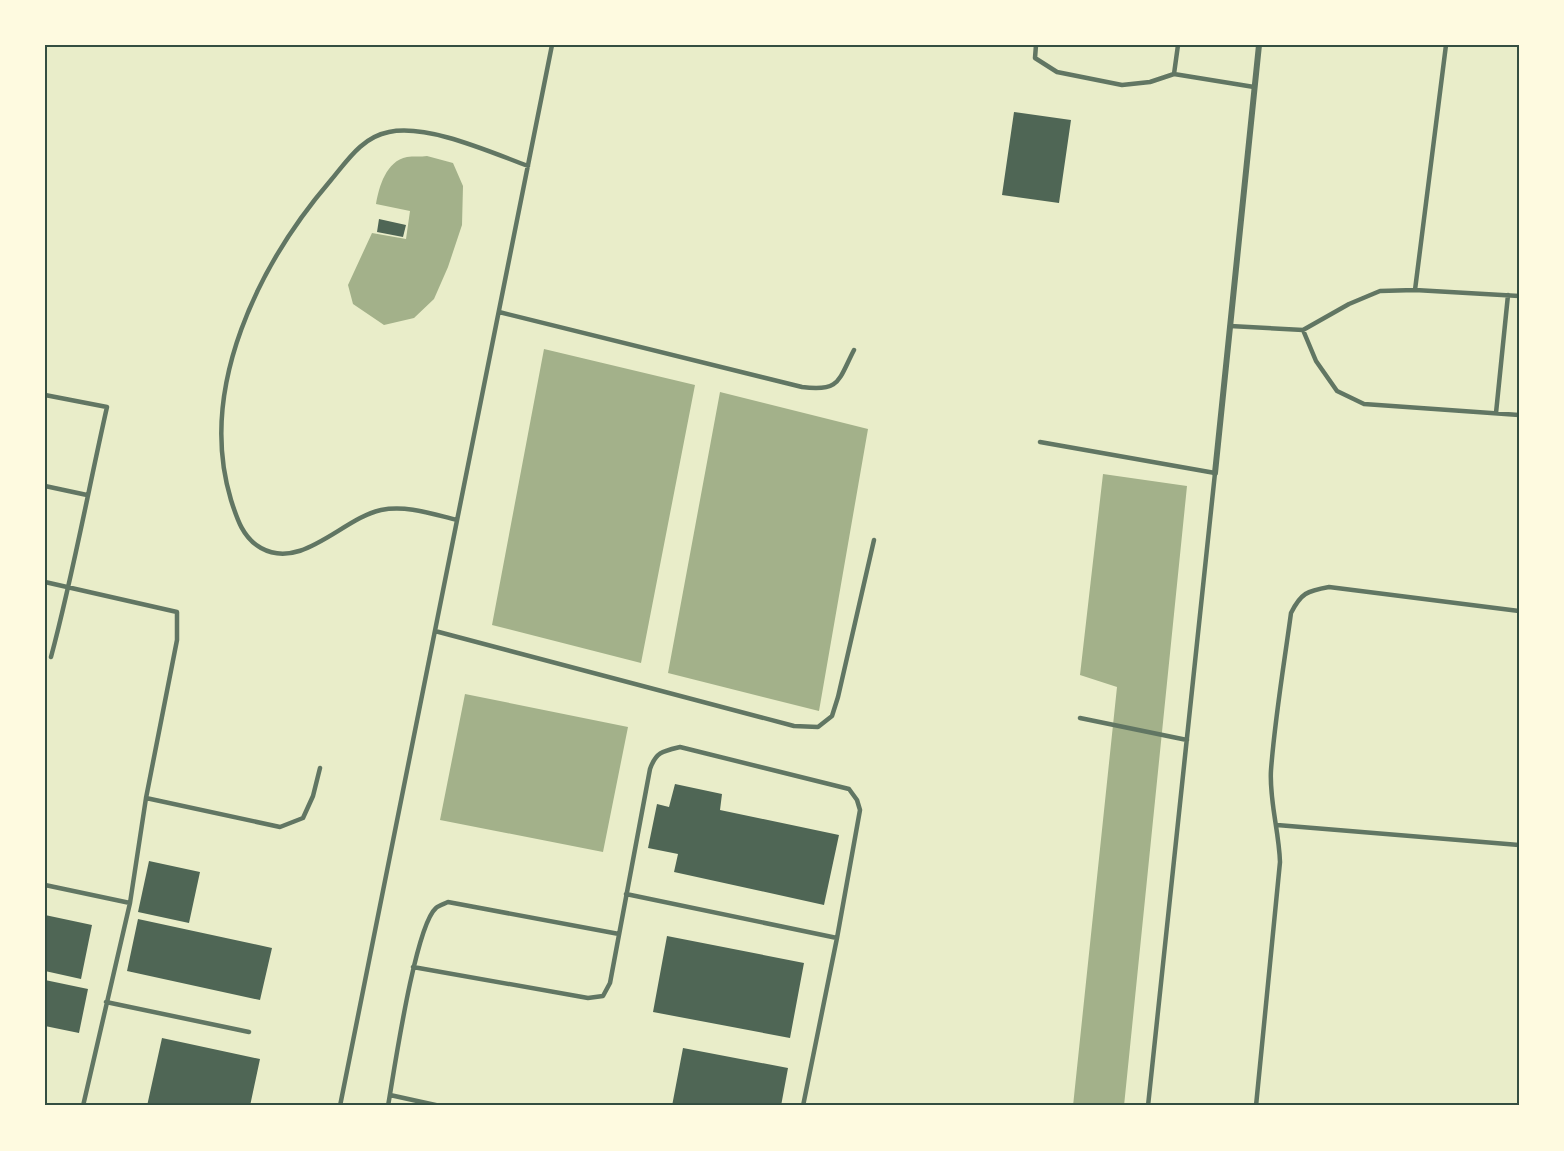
<svg xmlns="http://www.w3.org/2000/svg" width="1564" height="1151" font-family="'Space Grotesk',sans-serif">
  <style>
    .water { fill: #a3b18a }
    .building { fill: #4f6655 }
    .lines { fill: none; stroke-linecap: round; stroke-linejoin: round }
    .service { stroke: #617663; stroke-width: 4.5 }
    .minor { stroke: #617663; stroke-width: 6 }
    .neatline { fill: none; stroke: #344e41; stroke-width: 2 }
  </style>
  <rect width="100%" height="100%" fill="#e9edc9"/>
  <path class="water" d="M427 156 453 163 463 186 462 225 448 267 434 299 414 318 384 325 353 304 348 285 372 233 406 239 410 211 376 204C379 187 386 161 407 157 413 156 421 157 427 156Z
    M544 349 695 385 641 663 492 625Z
    M720 392 868 429 819 711 668 673Z
    M1103 474 1187 486 1124 1106H1073L1117 687 1080 675Z
    M465 694 628 727 603 852 440 820Z"/>
  <path class="building" d="M1014 112 1071 120 1059 203 1002 195Z
    M379 219 406 225 403 237 377 232Z
    M675 784 722 794 720 810 839 835 824 905 674 872 678 854 648 848 657 804 669 807Z
    M149 861 200 872 189 923 138 912Z
    M45 915 92 925 81 979 45 971Z
    M138 919 272 948 260 1000 127 971Z
    M667 936 804 963 790 1038 653 1012Z
    M45 980 88 989 79 1033 45 1026Z
    M162 1038 260 1059 250 1106H147Z
    M683 1048 788 1068 781 1106H672Z"/>
  <g class="lines">
    <path class="service" d="M1036 45 1035 58 1057 72 1122 85 1150 82 1174 74
      M1178 45 1174 74 1254 87
      M1415 290 1446 45
      M499 312 802 387C840 392 838 381 854 350
      M1230 326 1303 330 1349 304 1380 291 1415 290 1519 296
      M1303 330 1316 361 1337 391 1364 404 1519 415
      M45 395 107 407C88 491 73 575 51 657
      M1496 413 1508 295
      M1040 442 1215 473 1148 1106
      M45 486 87 495
      M457 520C432 514 407 505 381 510 343 518 302 571 261 548 243 538 237 519 231 500 197 388 259 264 331 180 347 161 362 137 389 132 428 124 490 152 528 166
      M45 582 177 612V640L146 798 130 903 83 1106
      M435 631 794 726 818 727 832 716 838 697 874 540
      M1080 718 1187 740
      M146 798 280 827 303 818 313 796 320 768
      M1277 825 1519 845
      M45 885 130 903
      M626 894 837 938
      M413 967 588 998 603 996 610 983 650 769C656 752 663 751 680 747L849 789 857 800 860 810 837 938 803 1106
      M106 1002 249 1032
      M390 1095 440 1106
      M340 1106 552 45
      M388 1106C394 1072 415 926 436 908 439 905 444 904 448 902L619 934
      M1256 1106 1280 862C1279 831 1269 800 1271 770 1275 717 1284 665 1291 613 1301 593 1307 591 1329 587L1519 611"/>
    <path class="minor" d="M1215 473 1259 45"/>
  </g>
  <rect width="1564" height="1151" fill="none" stroke="#fefae0" stroke-width="93"/>
  <rect x="46" y="46" width="1472" height="1058" class="neatline"/>
</svg>
